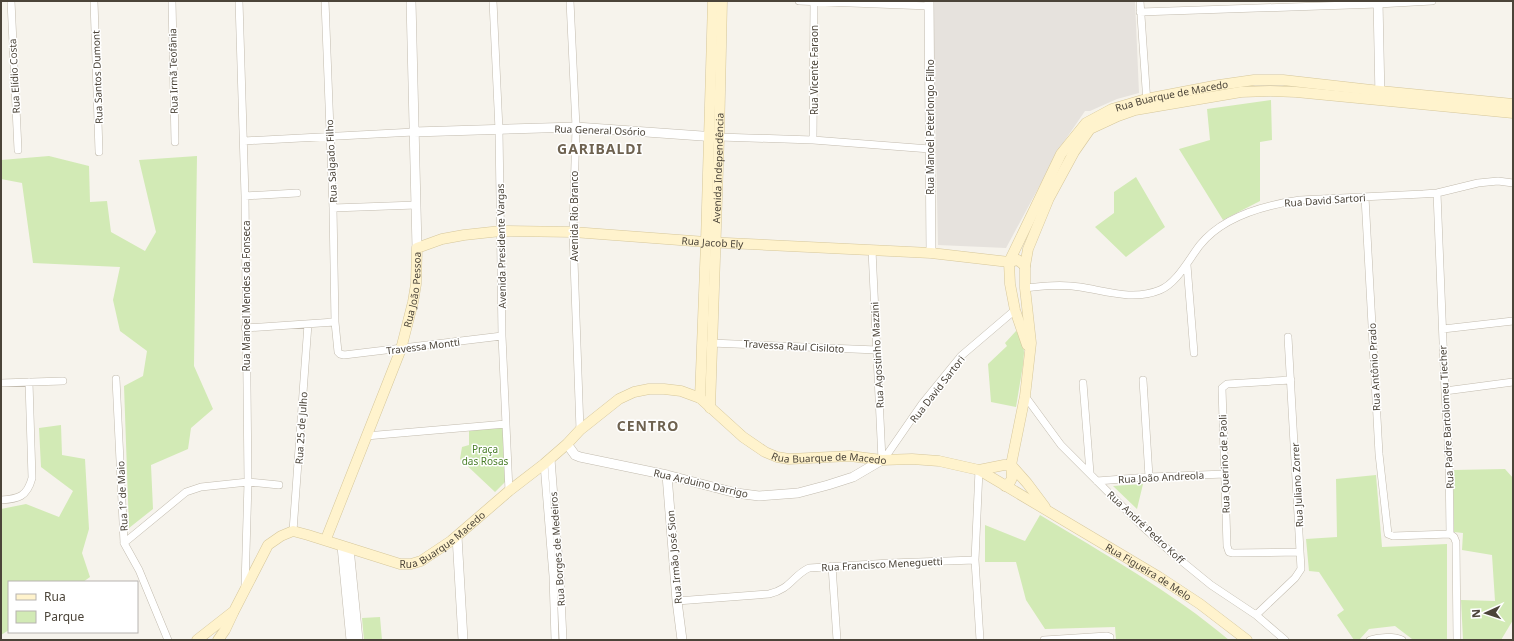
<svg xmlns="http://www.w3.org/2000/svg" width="1514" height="641" font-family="'Noto Sans',sans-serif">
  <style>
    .industrial { fill: #e6e2dd }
    .green { fill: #d2eab5 }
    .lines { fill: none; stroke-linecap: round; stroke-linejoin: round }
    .minor-casing { stroke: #c2bbae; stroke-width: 8 }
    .tertiary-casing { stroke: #c2bbae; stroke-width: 10 }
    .secondary-casing { stroke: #d6c79b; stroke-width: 11 }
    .minor { stroke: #fff; stroke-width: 7 }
    .tertiary { stroke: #fff; stroke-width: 9 }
    .secondary { stroke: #fff3cd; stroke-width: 10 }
    .labels { text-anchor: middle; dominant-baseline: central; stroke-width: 3; stroke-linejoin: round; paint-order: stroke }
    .street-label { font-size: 10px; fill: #4b4439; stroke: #fff }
    .park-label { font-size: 10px; fill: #4a7f2a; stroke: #fff }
    .district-label { font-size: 14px; font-weight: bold; letter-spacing: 1px; fill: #6e6250; stroke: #fff }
  </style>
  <rect width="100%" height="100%" fill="#f6f3ec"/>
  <path class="industrial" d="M933 1H1135L1139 93 1117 99 1090 111H1085L1061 146 1006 248 938 245Z"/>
  <path class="green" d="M1271 100 1272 140 1260 142V201L1223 220 1179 149 1210 140 1207 109Z
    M49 156 89 166 90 202 107 201 111 232 145 251 156 232 139 160 197 156 194 366 213 409 191 428 188 449 151 465 153 509 129 528 124 386 143 376 147 351 120 331 113 300 120 267 33 263 22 183 1 179V160Z
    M1136 177 1165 227 1126 257 1095 227 1114 213V192Z
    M1016 331 1023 338 1024 353 1023 365 1016 407 991 402 988 364 1007 346 1005 343Z
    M61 425 62 455 85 459 89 529 82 553 90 577 83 582H9V630L1 635V509L26 504 59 517 73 491 41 467 39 428Z
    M504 427 505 482 495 492 460 459 462 447 469 445V430Z
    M1505 469 1513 478V620L1501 640H1468L1463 639 1461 600 1495 601 1492 555 1462 550 1463 533 1454 532 1453 470Z
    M1376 475 1382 547 1447 544V640L1412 639 1395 626 1369 629 1359 640H1354L1337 615 1344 610 1319 572 1309 571 1306 539 1337 537 1336 479Z
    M1143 484 1137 509 1113 486Z
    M1040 515C1104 554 1171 591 1229 640H1116L1115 627 1045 629 1026 600 1016 562H985V525L1025 541Z
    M380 617 382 640H364L362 618Z"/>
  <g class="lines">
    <defs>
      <path id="minor" d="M11 1 18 150
        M94 1 99 152
        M172 1 175 142
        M239 1 245 196 248 482 245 587
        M325 1 333 208 335 322 338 352 340 354 344 355 502 336
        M493 1 499 130 502 336 509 491
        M570 1 576 127 573 232 580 430
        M799 1 929 6
        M1140 1 1147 103
        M1140 12 1378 4 1432 1
        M719 137 813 140 930 149
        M813 140 814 1
        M244 141 414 132
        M1437 193 1445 391 1449 458 1450 534 1454 537 1456 542 1457 640
        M245 196 297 193
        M1365 197 1379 454 1388 534 1393 536 1450 534
        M333 208 416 205
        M872 250 882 460
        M1187 265 1194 353
        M1025 288C1043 286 1062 284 1080 287 1106 291 1133 301 1160 290 1177 283 1189 259 1200 245 1223 216 1265 205 1300 200L1423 194 1437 193 1478 183 1498 181 1513 183
        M245 328 335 322
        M1443 329 1513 321
        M711 343 877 350
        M116 379 124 543 139 570 168 640
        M1143 380 1149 477
        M1291 380 1227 384 1222 388 1227 546 1229 552 1233 553 1300 552
        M1 383 63 381
        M1083 383 1090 473
        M1445 391 1513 382
        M1025 396 1061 445 1142 526 1173 554 1211 585 1256 615 1285 640
        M366 436 506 424
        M551 459 560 575 563 640
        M884 459 922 404 961 356 1015 310
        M544 464 553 576 555 640
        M979 470 975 560 980 640
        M1097 481 1149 477 1225 474
        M1 500C18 499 27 497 32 478L29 382
        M293 531 308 324
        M124 543 186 492 201 487 248 482 279 485
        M832 566 837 640
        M677 601 769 594C791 589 792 576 809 568L890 563 975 560
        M1256 615 1295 578 1301 569 1288 337
        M1044 640 1107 636 1110 637V640
        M1370 640C1379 637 1393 636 1402 640"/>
      <path id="tertiary" d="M411 1 417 248
        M929 1 931 253
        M1378 1 1380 98
        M414 132 576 127 716 137
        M567 444 575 455 580 457 667 475 736 493 759 496 798 493 828 485 853 477 882 460
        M667 475 677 601 682 640
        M457 536 463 640
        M342 546 351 640
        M349 548 358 640"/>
      <g id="secondary">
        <path id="s1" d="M1027 345 1015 310 1010 284 1009 262 1061 154 1086 123 1112 109 1146 99 1219 85 1254 80H1283L1380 91 1513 104"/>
        <path d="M700 398 706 242 713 1"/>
        <path id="s2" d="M710 408 719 137 722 1"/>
        <path d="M1011 465 1027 483 1045 507"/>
        <path d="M979 470 1004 465H1011"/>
        <path d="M1005 486 1010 482 1012 478 1011 465 1025 396 1031 343 1025 288V266L1028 249 1049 198 1074 152 1090 129 1118 116 1135 110 1241 92 1270 91 1296 92 1513 113"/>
        <path id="s3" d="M326 539 401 349 413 302 416 284 417 248 442 239 464 235 501 231 573 232 706 242 931 253 1009 262 1018 260 1025 266"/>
        <path id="s4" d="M197 640 234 611 268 545 281 536 293 531 308 535 400 564H411L421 561 451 541 509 491 544 464 567 444 580 430 619 399 634 392 649 389H664L681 391 700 398 743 437 765 452 777 457 789 459 850 456 882 460 912 459 939 461 979 470 1159 577 1200 604 1247 640"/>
        <path d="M218 640 225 630 233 613"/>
      </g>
    </defs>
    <use href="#minor" class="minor-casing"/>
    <use href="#tertiary" class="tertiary-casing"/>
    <use href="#secondary" class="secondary-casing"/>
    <use href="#minor" class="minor"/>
    <use href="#tertiary" class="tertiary"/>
    <use href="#secondary" class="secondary"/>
  </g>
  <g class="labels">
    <g class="street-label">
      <text transform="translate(814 70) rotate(-90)">Rua Vicente Faraon</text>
      <text transform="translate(173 71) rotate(-91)">Rua Irmã Teofânia</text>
      <text transform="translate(14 76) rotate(-93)">Rua Elídio Costa</text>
      <text transform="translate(97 77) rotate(-92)">Rua Santos Dumont</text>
      <text stroke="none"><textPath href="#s1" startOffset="336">Rua Buarque de Macedo</textPath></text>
      <text transform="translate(930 127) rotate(-90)">Rua Manoel Peterlongo Filho</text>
      <text transform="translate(600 130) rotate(2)">Rua General Osório</text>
      <text transform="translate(331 161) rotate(-93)">Rua Salgado Filho</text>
      <text stroke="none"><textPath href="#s2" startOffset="240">Avenida Independência</textPath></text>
      <text transform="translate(1325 200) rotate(-4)">Rua David Sartori</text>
      <text transform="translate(574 216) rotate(-90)">Avenida Rio Branco</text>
      <text stroke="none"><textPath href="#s3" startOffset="605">Rua Jacob Ely</textPath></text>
      <text transform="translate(501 246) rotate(-91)">Avenida Presidente Vargas</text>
      <text stroke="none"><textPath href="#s3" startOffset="265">Rua João Pessoa</textPath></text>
      <text transform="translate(246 296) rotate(-90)">Rua Manoel Mendes da Fonseca</text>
      <text transform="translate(423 346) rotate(-7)">Travessa Montti</text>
      <text transform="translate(794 346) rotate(3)">Travessa Raul Cisiloto</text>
      <text transform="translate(877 355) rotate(-93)">Rua Agostinho Mazzini</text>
      <text transform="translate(1374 367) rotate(-93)">Rua Antônio Prado</text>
      <text transform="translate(937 389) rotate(-52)">Rua David Sartori</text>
      <text transform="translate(1446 417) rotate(-93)">Rua Padre Bartolomeu Tiecher</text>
      <text transform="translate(301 428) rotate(-86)">Rua 25 de Julho</text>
      <text stroke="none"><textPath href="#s4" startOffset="774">Rua Buarque de Macedo</textPath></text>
      <text transform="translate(1224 464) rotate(-92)">Rua Querino de Paoli</text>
      <text transform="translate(1161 477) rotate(-3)">Rua João Andreola</text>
      <text transform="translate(701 483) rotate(13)">Rua Arduino Darrigo</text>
      <text transform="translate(1297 485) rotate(-93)">Rua Juliano Zorrer</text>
      <text transform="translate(122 496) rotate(-93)">Rua 1º de Maio</text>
      <text transform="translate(1146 527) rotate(43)">Rua André Pedro Koff</text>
      <text stroke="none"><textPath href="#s4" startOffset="312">Rua Buarque Macedo</textPath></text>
      <text transform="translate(557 549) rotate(-94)">Rua Borges de Medeiros</text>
      <text transform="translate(674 557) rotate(-95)">Rua Irmão José Sion</text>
      <text transform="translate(882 564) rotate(-3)">Rua Francisco Meneguetti</text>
      <text stroke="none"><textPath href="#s4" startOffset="1123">Rua Figueira de Melo</textPath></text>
    </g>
    <g class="park-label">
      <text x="485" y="449">Praça<tspan x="485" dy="12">das Rosas</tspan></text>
    </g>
    <g class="district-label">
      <text x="600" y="148">GARIBALDI</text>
      <text x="648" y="425">CENTRO</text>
    </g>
  </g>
  <rect width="1514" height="641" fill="none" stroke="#4b4439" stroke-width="4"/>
  <rect x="8" y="581" width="130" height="52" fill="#ffffff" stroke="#b7b4b0"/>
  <rect x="16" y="594" width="20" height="6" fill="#fff3cd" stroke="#b7b4b0"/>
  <text x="44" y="601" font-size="12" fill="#4b4439">Rua</text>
  <rect x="16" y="611" width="20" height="12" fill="#d2eab5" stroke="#b7b4b0"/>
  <text x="44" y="621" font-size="12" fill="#4b4439">Parque</text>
  <g transform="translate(1486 613) rotate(267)" stroke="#ffffff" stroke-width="3" paint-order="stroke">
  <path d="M0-3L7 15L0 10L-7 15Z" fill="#4b4439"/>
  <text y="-6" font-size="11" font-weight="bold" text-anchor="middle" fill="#4b4439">N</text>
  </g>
</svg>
